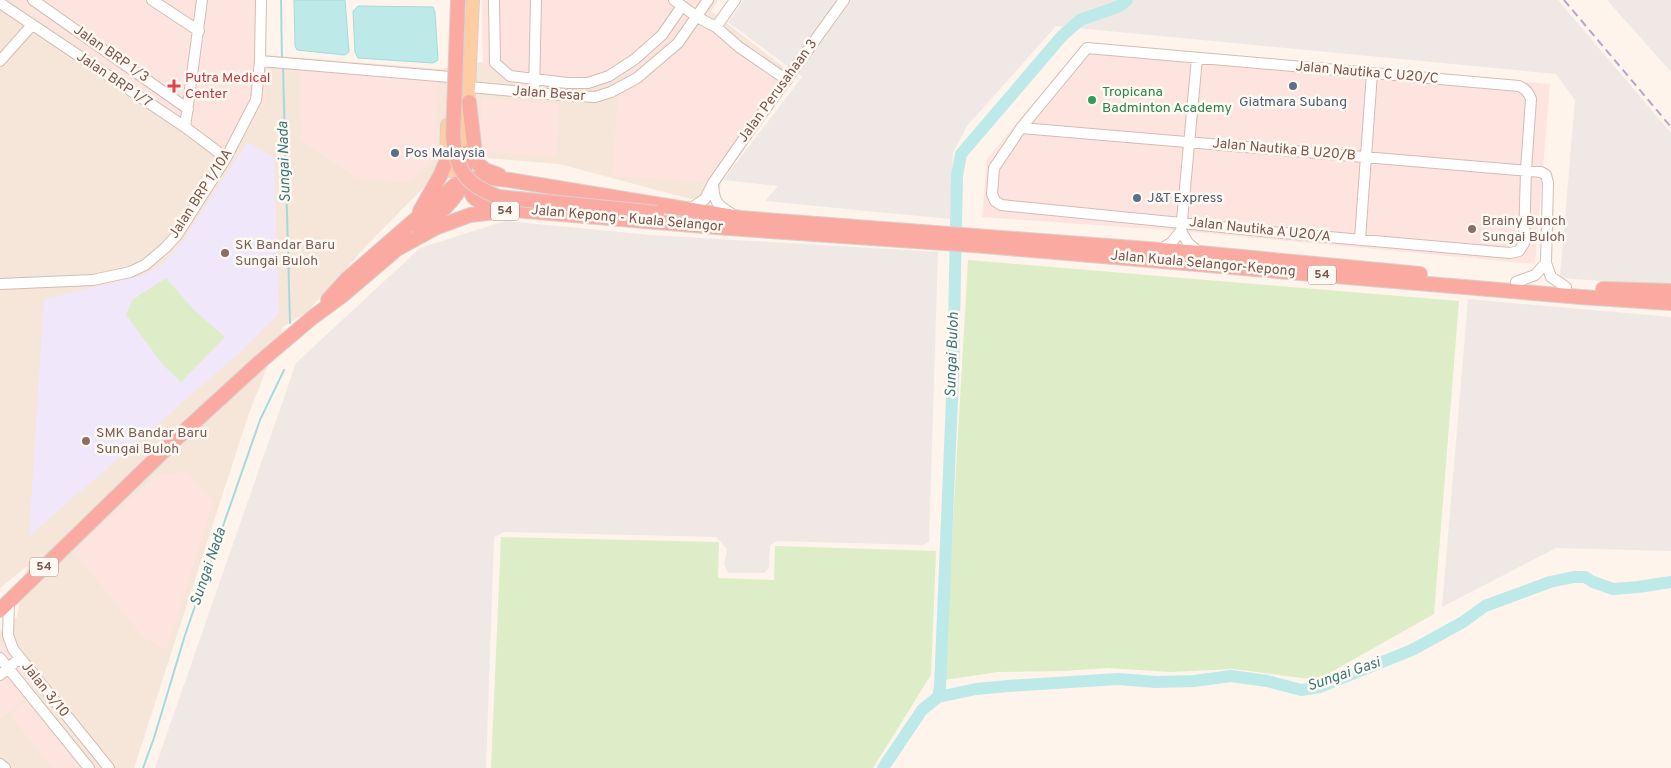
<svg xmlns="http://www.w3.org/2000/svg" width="1671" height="768" font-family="Overpass,sans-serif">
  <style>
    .residential { fill: #f6e5d9 }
    .commercial { fill: #fee4df }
    .industrial { fill: #efe8e4 }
    .education { fill: #f1e7fb }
    .green { fill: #dcedc8 }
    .water { fill: #bee9e9; stroke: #a3dbdc }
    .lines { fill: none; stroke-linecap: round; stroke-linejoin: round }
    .stream { stroke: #a3dbdc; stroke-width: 2 }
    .river { stroke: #bee9e9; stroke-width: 12 }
    .minor-casing { stroke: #d4bcb2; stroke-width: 12 }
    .major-casing { stroke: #dad0cd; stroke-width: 14 }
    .highway-casing { stroke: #dad0cd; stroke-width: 16 }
    .minor { stroke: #fff; stroke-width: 10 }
    .major { stroke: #fecea2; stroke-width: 12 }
    .highway { stroke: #faaaa0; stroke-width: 14 }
    .rail { stroke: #b5a7ca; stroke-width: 2; stroke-dasharray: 8 5; stroke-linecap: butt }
    .highway-bridge-casing { stroke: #dad0cd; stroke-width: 16; stroke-linecap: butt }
    .highway-bridge { stroke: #faaaa0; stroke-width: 14 }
    .health-dot { fill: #e0444e; stroke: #fff9f3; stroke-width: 2 }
    .service-dot { fill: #5c6f8a; stroke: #fff9f3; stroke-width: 2 }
    .leisure-dot { fill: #2e9e5b; stroke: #fff9f3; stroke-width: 2 }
    .education-dot { fill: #8d6e63; stroke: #fff9f3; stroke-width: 2 }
    .labels { text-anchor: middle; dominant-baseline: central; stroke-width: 5; stroke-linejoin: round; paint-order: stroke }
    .shield { fill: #fff9f3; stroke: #a3877d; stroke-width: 1 }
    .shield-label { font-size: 12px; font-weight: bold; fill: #7c564b }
    .street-label { font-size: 14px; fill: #7c564b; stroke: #fff9f3 }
    .health-label { font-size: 14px; fill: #be3a42; stroke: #fff9f3; text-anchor: start }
    .leisure-label { font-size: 14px; fill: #27864d; stroke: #fff9f3; text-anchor: start }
    .service-label { font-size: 14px; fill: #4e5e75; stroke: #fff9f3; text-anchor: start }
    .education-label { font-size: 14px; fill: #785e54; stroke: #fff9f3; text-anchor: start }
    .water-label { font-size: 15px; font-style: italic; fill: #3a7879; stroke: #fff9f3 }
  </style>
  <rect width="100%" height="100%" fill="#fef4eb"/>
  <path class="residential" d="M0 0H265V55L441 69 483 62 482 0H718L711 11 795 76 722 179 718 195 691 199 559 164 486 158 424 187 368 244 308 311 283 327 248 416 134 768H0V631L17 617 27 566 0 588Z"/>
  <path class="commercial" d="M13 0H265V102L234 154Z
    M482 0H700L672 36 634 71 590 89 506 83 483 63Z
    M702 22 783 81 708 182 612 176 618 96 643 83 684 47Z
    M1083 43 1550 84 1535 264 1181 231 982 217 987 159Z
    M300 67 439 80 434 159 408 183 357 178 301 140Z
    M482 98 559 104 557 157 479 151Z
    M185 472 214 501 166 649 145 639 73 551 157 475Z
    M0 645 39 688 0 719Z
    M29 699 86 768H52L10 715Z"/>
  <path class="industrial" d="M744 0H1558L1671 133V286L1560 278 1575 100 1556 74 1056 26 967 126 953 153 950 219 765 201 778 186 723 180 802 77 728 22Z
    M1607 0H1671V72Z
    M505 221 651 235 938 252 929 542 922 545 778 541 770 545 769 568 764 573H728L724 564 727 549 716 537 504 532 494 537 486 768H155L296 363 420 248Z
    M1468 299 1671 317V551L1556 548 1442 607Z"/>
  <path class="education" d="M247 142 274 157 279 313 246 347 29 536 44 299 141 276 163 264 183 241Z"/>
  <path class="green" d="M968 260 1459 301 1434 614 1317 680 1234 669 1170 672 1108 668 1063 671 998 672 944 680Z
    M166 278 194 310 225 337 181 382 163 365 126 315 132 300Z
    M501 537 719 542 718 578 774 580 775 546 936 551 931 675 873 768H491Z"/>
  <path class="water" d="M294 0H345L349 52 345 55 297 50 295 46Z
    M358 6 433 7 435 12 438 60 433 63 358 58 355 52 353 11Z"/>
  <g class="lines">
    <path class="stream" d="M281 0 282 60
      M283 67 290 323
      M143 768 154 738 185 635 260 420 284 370"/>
    <path class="river" d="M938 697 976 689 1008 686 1118 679 1156 682 1194 681 1231 676 1267 681 1301 690 1320 687 1412 650 1463 622 1485 606 1550 582 1574 577H1585L1593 582 1613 589 1638 587 1671 582
      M883 768 922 710 938 697 940 687 953 375 957 176 961 154 1062 36 1080 20 1120 6 1127 0"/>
    <defs>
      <path id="minor" d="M33 0 188 109
        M152 0 199 31
        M494 0 495 63 510 76 567 83H588L609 76 635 59 662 35 682 6
        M674 0 697 17 716 27 739 47 787 80
        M0 3 185 127 226 158
        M716 27 735 0
        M1087 48 1519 86C1526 89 1529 93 1531 99L1526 170 1524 243 1519 251 1510 253 1272 232 1001 205 995 201 992 194 994 168 1021 128Z
        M1197 58 1181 231 1188 243 1200 253
        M0 61 32 25
        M260 61 450 77
        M470 87 534 93 595 97 611 92 637 78 678 43 708 0
        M534 93 536 0
        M185 127 202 0
        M1021 128 1541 172 1546 175 1548 183 1546 263 1551 277 1566 287
        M713 184C714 202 717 205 732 214
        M690 209 705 199 713 183 745 137 844 0
        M1360 239 1372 73
        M1159 250 1171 243 1181 231
        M1516 282 1535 275 1546 263
        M0 284 93 280 130 272 145 265 165 248 177 235 226 158 256 100 260 61 261 0
        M9 602 8 635 13 649 109 768
        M0 658 89 768
        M0 675 20 658
        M0 764 5 768"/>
      <path id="major" d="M447 125 446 162 447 169 450 171H458L463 164 466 153 473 0"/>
      <path id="highway" d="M457 28 458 0
        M469 102 476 162 485 170 499 175
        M480 177C458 197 482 204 501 208
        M420 211 440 176 446 162
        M420 229C450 204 466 195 466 153
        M1603 289 1671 291
        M328 300 348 278 455 185C473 175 490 178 509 180L740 218 1200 253 1420 274
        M0 610 177 438 261 361 313 317 343 295 397 249 435 228 470 215 514 210 728 228 973 245 1581 297 1671 303"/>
    </defs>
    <use href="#minor" class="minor-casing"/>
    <use href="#major" class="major-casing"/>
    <use href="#highway" class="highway-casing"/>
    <use href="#minor" class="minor"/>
    <use href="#major" class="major"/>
    <use href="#highway" class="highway"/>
    <path class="rail" d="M1564 0 1671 127"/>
    <defs>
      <path id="highway-bridge" d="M457 28 453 136C456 171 466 185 499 197L657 213"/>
    </defs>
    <use href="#highway-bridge" class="highway-bridge-casing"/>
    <use href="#highway-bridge" class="highway-bridge"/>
  </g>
  <path class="health-dot" d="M171.5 78.5h5v5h5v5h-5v5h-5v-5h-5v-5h5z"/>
  <g class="service-dot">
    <circle cx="1293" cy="86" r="5"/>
    <circle cx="395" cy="153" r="5"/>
    <circle cx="1137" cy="198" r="5"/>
  </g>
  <circle class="leisure-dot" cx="1092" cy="100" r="5"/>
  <g class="education-dot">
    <circle cx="1472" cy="229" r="5"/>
    <circle cx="225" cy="253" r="5"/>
    <circle cx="86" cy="441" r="5"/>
  </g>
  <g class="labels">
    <g class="shield">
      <rect x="491" y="201.5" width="28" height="19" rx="4"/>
      <rect x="1308" y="265.5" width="28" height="19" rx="4"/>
      <rect x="30" y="557.5" width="28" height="19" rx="4"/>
    </g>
    <g class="shield-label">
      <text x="505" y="211">54</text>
      <text x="1322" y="275">54</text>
      <text x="44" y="567">54</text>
    </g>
    <g class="street-label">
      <text transform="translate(111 54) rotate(35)">Jalan BRP 1/3</text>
      <text transform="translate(1367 73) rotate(5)">Jalan Nautika C U20/C</text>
      <text transform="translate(114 80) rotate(34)">Jalan BRP 1/7</text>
      <text transform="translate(778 91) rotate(-54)">Jalan Perusahaan 3</text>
      <text transform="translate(549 94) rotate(4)">Jalan Besar</text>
      <text transform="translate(1284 150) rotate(5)">Jalan Nautika B U20/B</text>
      <text transform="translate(201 194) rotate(-57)">Jalan BRP 1/10A</text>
      <text transform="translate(627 219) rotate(5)">Jalan Kepong - Kuala Selangor</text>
      <text transform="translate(1260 230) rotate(6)">Jalan Nautika A U20/A</text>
      <text transform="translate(1203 264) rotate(5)">Jalan Kuala Selangor-Kepong</text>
      <text transform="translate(45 690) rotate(51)">Jalan 3/10</text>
    </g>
    <g class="health-label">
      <text x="185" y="78">Putra Medical<tspan x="185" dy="16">Center</tspan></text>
    </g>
    <g class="leisure-label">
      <text x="1102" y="92">Tropicana<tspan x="1102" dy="16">Badminton Academy</tspan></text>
    </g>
    <g class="service-label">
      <text x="1293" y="102" text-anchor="middle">Giatmara Subang</text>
      <text x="405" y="153">Pos Malaysia</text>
      <text x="1147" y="198">J&amp;T Express</text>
    </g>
    <g class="education-label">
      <text x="1482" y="221">Brainy Bunch<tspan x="1482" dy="16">Sungai Buloh</tspan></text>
      <text x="235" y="245">SK Bandar Baru<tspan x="235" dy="16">Sungai Buloh</tspan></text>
      <text x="96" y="433">SMK Bandar Baru<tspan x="96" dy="16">Sungai Buloh</tspan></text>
    </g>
    <g class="water-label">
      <text transform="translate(285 162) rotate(-92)">Sungai Nada</text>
      <text transform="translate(953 355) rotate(-88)">Sungai Buloh</text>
      <text transform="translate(209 567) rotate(-71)">Sungai Nada</text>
      <text transform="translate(1344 675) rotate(-19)">Sungai Gasi</text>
    </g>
  </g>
</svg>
